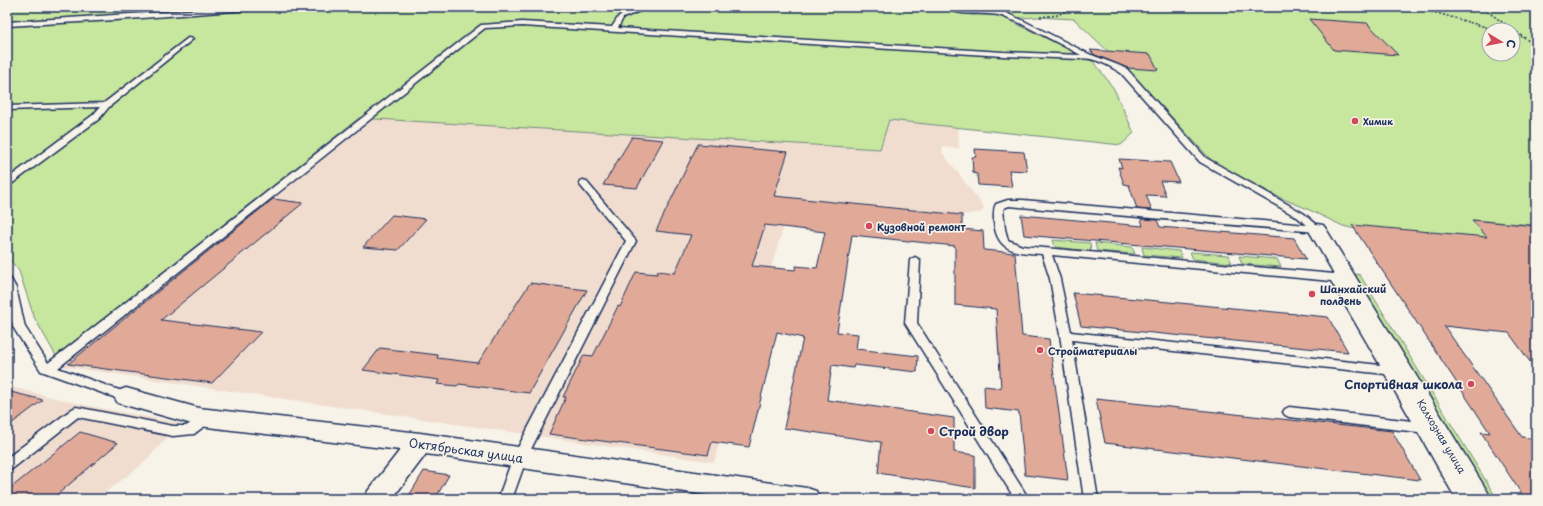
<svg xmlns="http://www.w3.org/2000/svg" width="1543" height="506" font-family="'Playpen Sans',sans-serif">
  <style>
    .built { fill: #f0ddd0 }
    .green { fill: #c7e69e; stroke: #718a7e; fill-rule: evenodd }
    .building { fill: #e1aa98; stroke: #1b2f5e; fill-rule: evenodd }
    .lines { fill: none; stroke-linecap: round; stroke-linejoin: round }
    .service-casing { stroke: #1b2f5e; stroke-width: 3 }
    .minor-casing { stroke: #1b2f5e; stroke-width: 3 }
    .path { stroke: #1b2f5e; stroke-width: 1.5; stroke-dasharray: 2 2; stroke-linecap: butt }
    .service { fill: #f7f3e8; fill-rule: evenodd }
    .minor { fill: #f7f3e8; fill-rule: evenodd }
    .poi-dot { fill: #d1495b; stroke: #f7f3e8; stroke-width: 1.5 }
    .labels { text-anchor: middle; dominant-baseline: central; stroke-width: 3.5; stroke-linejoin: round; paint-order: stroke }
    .far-poi-label { font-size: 9px; font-weight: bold; fill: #1b2f5e; stroke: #f7f3e8; text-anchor: start }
    .poi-label { font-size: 10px; font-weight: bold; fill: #1b2f5e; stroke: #f7f3e8; text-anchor: start }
    .street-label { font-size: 10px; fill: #1b2f5e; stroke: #f7f3e8 }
    .near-poi-label { font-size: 12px; font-weight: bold; fill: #1b2f5e; stroke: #f7f3e8; text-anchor: end }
    .near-street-label { font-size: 12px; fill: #1b2f5e; stroke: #f7f3e8 }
  </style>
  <rect width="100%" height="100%" fill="#f7f3e8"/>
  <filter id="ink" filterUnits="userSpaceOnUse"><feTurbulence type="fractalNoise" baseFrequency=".025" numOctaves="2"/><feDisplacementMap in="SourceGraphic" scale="8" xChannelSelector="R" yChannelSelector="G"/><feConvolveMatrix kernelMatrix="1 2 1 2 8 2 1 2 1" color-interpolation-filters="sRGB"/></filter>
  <g filter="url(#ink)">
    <path class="built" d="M370 118 879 149 889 120 958 128 959 148 943 147 942 152 984 207 982 212 962 215 793 198 770 270 714 462 61 366Z
      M7 386 75 403 179 423 168 437 140 466 97 499H7Z"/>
    <path class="green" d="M7 7H1536V228L1534 225 1472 220 1487 237 1355 229 1343 226 1303 207 1281 198 1215 164 1131 73 1074 19 1038 17 1019 18 1006 12 1001 16 1094 62 1114 89 1134 133 1121 145 889 120 880 149 359 118 56 356 34 317 19 271 7 256ZM1489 30H1513V54H1489Z
      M1053 240 1090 243 1091 251 1055 247Z
      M1095 243 1132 247 1135 254 1097 251Z
      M1142 247 1179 251 1182 258 1144 255Z
      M1190 252 1228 255 1232 263 1193 259Z
      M1239 256 1277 259 1281 267 1242 264Z
      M1350 273 1360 275 1497 499H1487Z"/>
    <path class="building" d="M1309 19 1367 23 1398 55 1334 50Z
      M1090 50 1150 54 1158 70 1128 68 1095 55Z
      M632 137 663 140 637 188 603 185Z
      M698 144 788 152 774 196 962 215V229L983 231 984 250 1015 253 1022 336 1049 339 1068 480 1025 475 1019 412 985 408 984 386 1001 388 996 309 955 305V246L852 235 837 332 858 334 856 349 918 356 917 372 854 365 853 368 832 365 827 400 954 418V452L975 455V488L878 473 881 442 784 428 803 338 777 332 749 447 712 442 708 455 549 434 566 397H563L584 355 593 356 618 306 620 307 636 272 657 274 658 271 675 273 691 235 656 231ZM765 225 825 232 817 268 796 266 795 270 752 266Z
      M975 149 1024 152 1027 171 1009 170 1012 187 978 185 977 174 973 173 972 157H976Z
      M1119 159 1170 162 1179 182 1160 181 1166 196 1146 195 1152 210 1137 209 1129 185 1124 184 1118 167 1122 168Z
      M273 199 303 203 161 320 261 332 212 383 68 364Z
      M392 215 426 219 398 250 363 247Z
      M1021 215 1143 226 1141 219 1157 220 1160 227 1294 238 1306 259 1024 235Z
      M1472 220 1536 226V370L1509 333 1444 326 1522 437 1536 439V499H1525L1481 432 1490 433 1352 225 1487 237Z
      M530 283 587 290 529 393 459 384 457 386 437 384 439 380 363 370 380 348 438 355 437 358 478 363Z
      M1073 293 1328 317 1348 352 1081 326Z
      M7 391 43 400 7 427Z
      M1096 399 1392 431 1420 480 1105 443Z
      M80 432 118 443 52 499H7V491Z
      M424 471 449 475 435 499H407Z"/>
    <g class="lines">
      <defs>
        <path id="service" d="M237 7H264L261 9 115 20 7 26V22Z
          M641 7H649L623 18 618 28 1003 52 1081 55 1016 21C1009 20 1004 16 998 15 981 12 959 17 944 7L993 11 988 7C1000 7 1009 16 1020 19L1089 54 1118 65 1127 69 1206 158 1303 213 1322 229 1317 232 1009 206 1004 208 1003 210 1005 229 1008 240 1022 246 1334 274 1352 277 1353 279 1352 281 1342 282 1470 499H1456L1418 432 1289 417 1285 415 1283 412 1285 409 1289 407 1412 421 1385 374 1072 340 1098 499H1084L1060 335 1050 279 1042 254C1017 252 997 253 994 222 994 216 993 209 996 204L1008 200H1023L1307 225 1297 217 1200 162 1121 73C1110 66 1093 56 1080 59L1003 56 522 26 485 28 58 368 130 394 132 397 130 400 126 402 122 400 41 371 13 327 7 294V278L11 279 16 288 25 327 48 363 481 25 522 22 612 27 619 16ZM1052 255 1331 281 1380 365 1071 332 1060 279Z
          M188 38 193 39 109 107 99 119 10 185 7 186V179L93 115 100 107 7 110V106L104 103Z
          M583 180 586 181 636 241 527 457 512 499H498L513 457 626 241 580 185 579 183 580 181Z
          M915 257 920 260 917 323 1029 499H1015L905 323 910 260Z
          M76 407 173 426H186L207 413 211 415 213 418 211 421 194 434 173 436 78 417 12 469 7 470V458L72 409Z"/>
        <path id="minor" d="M1317 224 1323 225 1326 229 1492 499H1465L1308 229 1311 225Z
          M126 388 199 408 420 433 807 488 816 491 820 499H733L426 454 392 499H364L368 491 400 450 199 426 118 403 114 397 118 391Z"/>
      </defs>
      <use href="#service" class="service-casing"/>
      <use href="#minor" class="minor-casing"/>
      <path class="path" d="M1416 7 1496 30
        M1481 7 1536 46
        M1040 17 1058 15 1073 7
        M1513 35 1522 37"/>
      <use href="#service" class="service"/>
      <use href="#minor" class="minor"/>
    </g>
  </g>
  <g class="poi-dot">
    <circle cx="1355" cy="121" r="4"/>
    <circle cx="869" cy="226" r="4"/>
    <circle cx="1312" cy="294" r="4"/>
    <circle cx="1040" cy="350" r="4"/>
    <circle cx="1471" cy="384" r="4"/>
    <circle cx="931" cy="431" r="4"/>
  </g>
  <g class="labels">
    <g class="far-poi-label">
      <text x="1363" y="121">Химик</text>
    </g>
    <g class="poi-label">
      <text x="877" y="226">Кузовной ремонт</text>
      <text x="1320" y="288">Шанхайский<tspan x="1320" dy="12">полдень</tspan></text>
      <text x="1048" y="350">Стройматериалы</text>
    </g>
    <g class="street-label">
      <text transform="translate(1442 436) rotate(59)">Колхозная улица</text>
    </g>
    <g class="near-poi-label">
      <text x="1463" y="384">Спортивная школа</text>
      <text x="939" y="431" text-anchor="start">Строй двор</text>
    </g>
    <g class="near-street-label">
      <text transform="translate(466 450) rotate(8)">Октябрьская улица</text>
    </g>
  </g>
  <rect width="1543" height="506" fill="none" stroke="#f7f3e8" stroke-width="24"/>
  <rect x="12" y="12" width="1519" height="482" fill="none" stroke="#1b2f5e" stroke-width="1.5" filter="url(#ink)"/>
  <g transform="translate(1501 42) rotate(100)"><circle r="19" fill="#f7f3e8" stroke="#9fa5b1"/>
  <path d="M0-3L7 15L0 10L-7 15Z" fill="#d1495b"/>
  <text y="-6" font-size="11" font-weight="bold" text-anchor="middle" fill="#1b2f5e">С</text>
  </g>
</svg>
